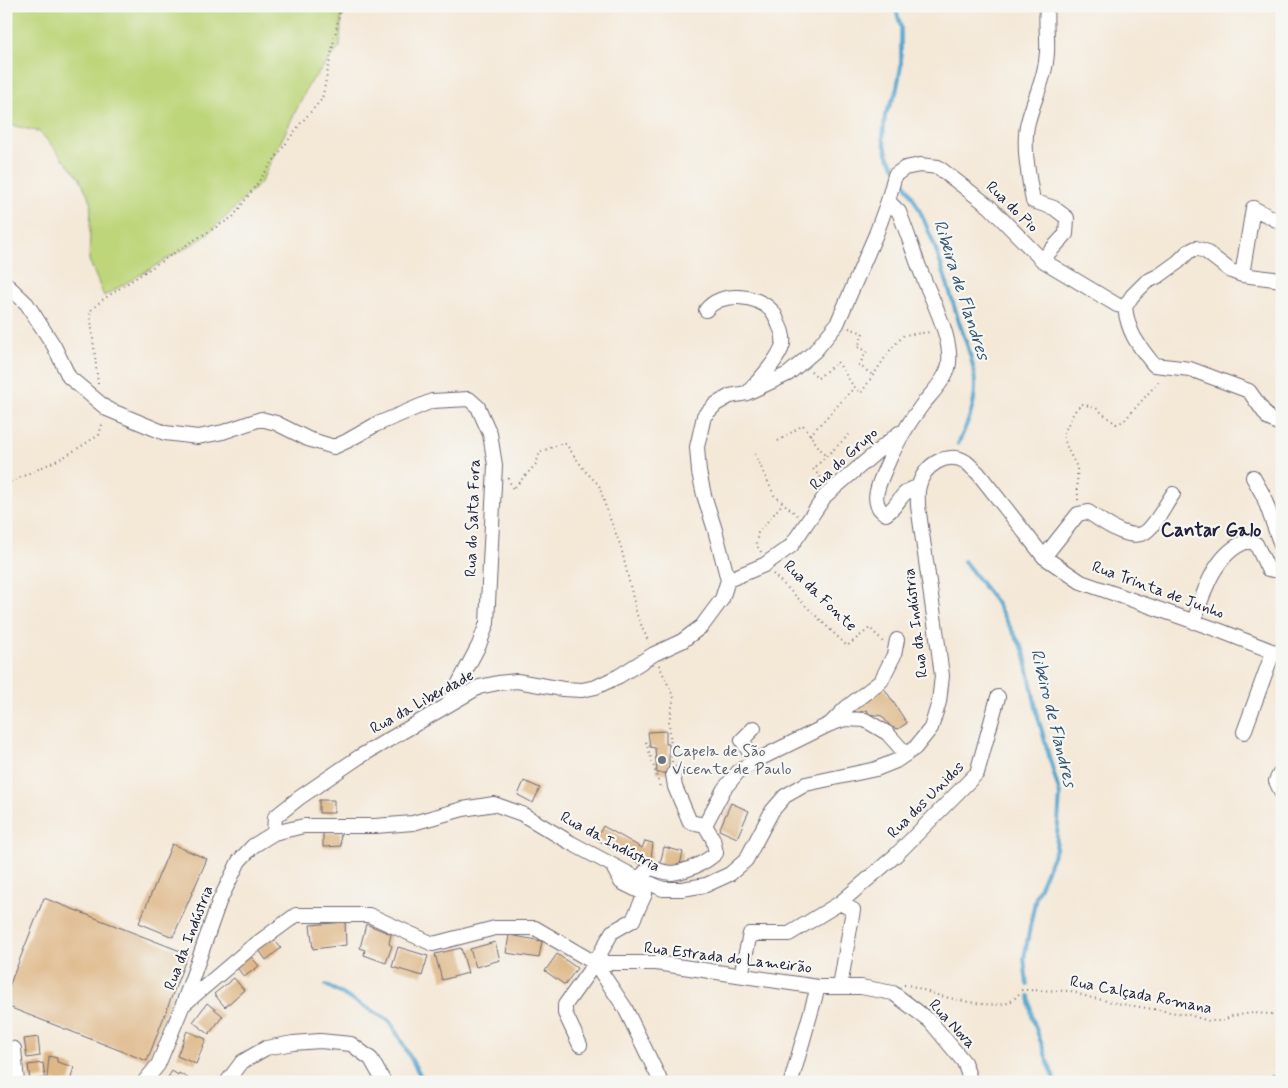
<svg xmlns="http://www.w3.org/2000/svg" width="1288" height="1088" font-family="Mynerve,sans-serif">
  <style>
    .green { fill: #bed67a; stroke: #707c5a }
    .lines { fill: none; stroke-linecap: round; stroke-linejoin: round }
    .stream { stroke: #52a4cd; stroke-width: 4 }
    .building { fill: #deb787 }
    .minor-casing { stroke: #6c6772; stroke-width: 16 }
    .path { stroke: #6c6772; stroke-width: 2; stroke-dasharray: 1 4; stroke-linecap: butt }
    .minor { stroke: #fff; stroke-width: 14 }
    .worship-dot { fill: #6b7280; stroke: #f6f6f2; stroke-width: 2 }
    .labels { text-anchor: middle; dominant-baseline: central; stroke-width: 4.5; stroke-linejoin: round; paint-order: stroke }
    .street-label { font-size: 16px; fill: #22223b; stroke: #f6f6f2 }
    .worship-label { font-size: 16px; fill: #5b616d; stroke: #f6f6f2; text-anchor: start }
    .water-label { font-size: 18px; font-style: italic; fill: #355675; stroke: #f6f6f2 }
    .quarter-label { font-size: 19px; font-weight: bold; fill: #22223b; stroke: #f6f6f2 }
  </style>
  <rect width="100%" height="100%" fill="#f6f6f2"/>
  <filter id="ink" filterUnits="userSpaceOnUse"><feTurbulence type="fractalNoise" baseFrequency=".02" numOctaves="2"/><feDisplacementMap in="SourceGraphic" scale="10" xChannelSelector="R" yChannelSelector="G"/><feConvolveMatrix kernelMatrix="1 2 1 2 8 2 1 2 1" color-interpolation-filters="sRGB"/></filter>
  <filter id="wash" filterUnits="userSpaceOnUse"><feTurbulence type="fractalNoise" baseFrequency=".0096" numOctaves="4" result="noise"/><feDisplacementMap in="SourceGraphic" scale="20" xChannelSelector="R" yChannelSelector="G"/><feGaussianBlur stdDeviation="1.12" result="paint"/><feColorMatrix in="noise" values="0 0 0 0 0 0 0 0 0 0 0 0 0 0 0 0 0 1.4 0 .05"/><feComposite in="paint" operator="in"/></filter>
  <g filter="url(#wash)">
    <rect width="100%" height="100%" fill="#f4e8d7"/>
    <path class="green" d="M6 6H342L340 47 309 84 261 182 227 216 203 238 104 296 89 260 91 201 79 177 40 132 6 124Z"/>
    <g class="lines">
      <path class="stream" d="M895 167 888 156 883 138 885 115 896 93 901 66V27L895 6
        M901 177C929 220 943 270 958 319 965 340 975 363 975 386 975 408 967 424 958 444
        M964 561 995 601 1024 651 1038 717 1060 795 1056 849 1036 896 1024 958 1027 984
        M326 985 390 1021 424 1082
        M1029 996 1032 1017 1055 1082"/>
    </g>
    <g id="blocks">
      <path class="building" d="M882 685 907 723 898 729 891 727 882 716 869 714 867 710 857 713 854 710Z
        M666 731V744H669V773H657L655 748 650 747 648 732Z
        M524 781 540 788 533 803 518 795Z
        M319 800H334V813H319Z
        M731 803 749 811 737 838 719 830Z
        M603 826 642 848 645 841 653 843 651 858 645 867 596 839Z
        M340 832 341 846 323 847V833Z
        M172 844 207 859 173 937 139 923Z
        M664 847 683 852 679 869 660 864Z
        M44 898 188 954 147 1061 6 1006V994Z
        M345 922 346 945 313 949 310 925Z
        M366 924 391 934 389 944 392 946 386 963 364 955 365 950 360 948Z
        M509 935 542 941 539 958 506 953Z
        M271 936 281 948 266 960 257 947Z
        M495 942 500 960 476 967 470 949Z
        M398 947 428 956 422 976 392 967Z
        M461 948 468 973 442 980 435 954Z
        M249 954 259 966 244 977 235 965Z
        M557 954 577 968 565 985 545 971Z
        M234 978 244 990 225 1007 214 994Z
        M207 1003 223 1016 209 1034 193 1022Z
        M187 1031 206 1039 196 1064 177 1056Z
        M38 1037 40 1056 27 1058 24 1039Z
        M49 1056 57 1058V1062L74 1067 70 1082H58L47 1078Z
        M43 1063 45 1078 30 1080 28 1065Z
        M172 1071 178 1075 179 1073 189 1079 187 1082H165Z
        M254 1079 323 1080V1082H254Z"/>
    </g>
  </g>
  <g filter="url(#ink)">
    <use href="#blocks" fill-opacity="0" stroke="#6c6772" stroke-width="1"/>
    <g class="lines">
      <defs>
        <path id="minor" d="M888 201 899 212C908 234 914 255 923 277 932 300 957 347 947 371 941 385 931 394 922 405 906 426 893 449 883 474 877 488 870 505 886 514 901 504 898 492 918 487
          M1042 260 1066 234 1067 218 1054 208 1033 201C1029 178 1022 144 1028 122 1034 98 1046 77 1047 52 1048 37 1045 22 1047 6
          M1242 275 1253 208 1282 223
          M1282 280 1242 275 1231 271 1205 251 1196 248 1188 252 1178 262 1160 275 1146 282 1132 296 1125 307C1128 333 1138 345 1154 365L1190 369 1249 391 1269 419 1282 425
          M6 284 27 304 54 346 69 377 107 409 165 433 198 437 223 432 261 419 276 423 308 439 334 447 347 441 375 425 432 401 469 399 478 407 490 434 495 465 487 623 479 645 448 704
          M706 310C721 291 756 294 772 311 776 315 777 321 779 325 782 331 784 338 783 344 779 359 761 378 751 389
          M1253 477 1263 495 1282 548
          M1044 557 1078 514 1088 512C1102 521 1132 545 1148 530 1158 521 1165 505 1173 494
          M728 580 764 565 791 546 825 496 899 433
          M1194 622C1203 592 1216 551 1248 541L1256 544 1268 569 1273 570 1282 569
          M831 723 847 707 881 681 894 655 897 640
          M754 728 742 740 755 761
          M1244 732 1273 652
          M1282 769 1276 781 1282 794
          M673 774 675 787 690 822 705 825
          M705 825 724 789 738 772 755 761 828 725 845 719 865 720 887 733 906 754
          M274 833 275 817 299 798 359 757 479 687 498 683 517 681 563 689 582 690 596 687 619 676 654 654 682 641 702 626 722 599 728 580 715 530 704 495 699 472 697 447 704 416 716 404 730 396 747 393 788 374 815 351 837 324 876 234 888 201 895 175 905 168 920 165 938 167 990 207 1042 260 1117 305 1125 307
          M640 879 645 872 652 868C658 870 666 873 672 873 688 871 705 863 716 853L713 839 705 825
          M595 963 625 1008 661 1082
          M741 975 750 934H789L840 903 896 855 977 773 998 697
          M840 987 853 910 840 903
          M182 1006 248 950 296 915H369L433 944 495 928H535L595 963H656L818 987H861L893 993 930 1021 964 1062 971 1082
          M580 1045 565 1013V1005L595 963 612 932 633 920 645 894 621 882 612 865
          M6 1047 14 1049 17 1082
          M144 1082 158 1065 182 1007 219 902 239 861 253 846 274 833 304 826H375L413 823 463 809 494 804 522 814 571 843 633 876 663 889H682L706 885 730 874 746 860 772 811 785 796 806 784 876 769 896 761 915 748 931 728 939 702 942 676 937 637 918 506C918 500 917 492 919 486 923 466 947 450 966 462 970 465 974 470 978 473L1044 557 1081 582 1218 630 1282 655
          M227 1082 242 1062 266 1048 293 1043 320 1041 351 1044 371 1059 384 1082
          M791 1082 818 987
          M1276 1082 1282 1079"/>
      </defs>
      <use href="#minor" class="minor-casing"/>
      <path class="path" d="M849 328 863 333 858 347 867 351 859 365 874 376
        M811 371 818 378 837 362C846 372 849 384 861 393L891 349 904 335 931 332
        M98 384 90 311 102 300 191 242 233 217 300 124 322 99 341 6
        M810 435 854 388
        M778 441 803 425 826 457
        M755 454 774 495 797 515
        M508 478 513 489 536 464 540 452 560 444H566L585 471 599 485 607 511 621 547 637 615 649 643
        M824 481 813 469 852 432
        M6 484 64 457 99 435 103 421
        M1078 500 1077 467 1068 450 1063 435 1074 412 1082 404 1096 408 1116 424 1124 421 1161 379
        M761 552 756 544 758 533 783 503
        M773 574 847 646 870 628 883 642
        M659 665 674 698 669 721 672 762
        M646 742 660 787H663
        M904 985C915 985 924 991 934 994 951 999 987 1007 1004 1004 1013 1002 1017 996 1022 990L1071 991 1088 997 1116 1003 1189 1015 1209 1021H1222L1232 1016 1253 1013 1274 1014 1282 1017"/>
      <use href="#minor" class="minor"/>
    </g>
  </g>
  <circle class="worship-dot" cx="662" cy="760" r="5"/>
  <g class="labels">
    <g class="street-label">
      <text transform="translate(1012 207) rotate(44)">Rua do Pio</text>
      <text transform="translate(844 459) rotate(-42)">Rua do Grupo</text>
      <text transform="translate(473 518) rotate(-88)">Rua do Salta Fora</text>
      <text transform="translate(1158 590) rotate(20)">Rua Trinta de Junho</text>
      <text transform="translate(820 596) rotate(44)">Rua da Fonte</text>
      <text transform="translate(916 623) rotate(-97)">Rua da Indústria</text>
      <text transform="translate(422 702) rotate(-29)">Rua da Liberdade</text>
      <text transform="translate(926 800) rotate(-45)">Rua dos Unidos</text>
      <text transform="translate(610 842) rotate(28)">Rua da Indústria</text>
      <text transform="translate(189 938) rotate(-69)">Rua da Indústria</text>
      <text transform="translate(728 958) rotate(7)">Rua Estrada do Lameirão</text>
      <text transform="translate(1141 995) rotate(11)">Rua Calçada Romana</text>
      <text transform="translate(952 1024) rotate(47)">Rua Nova</text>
    </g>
    <g class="worship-label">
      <text x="672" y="751">Capela de São<tspan x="672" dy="18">Vicente de Paulo</tspan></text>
    </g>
    <g class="water-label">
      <text transform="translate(961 290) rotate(72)">Ribeira de Flandres</text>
      <text transform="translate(1053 718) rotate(76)">Ribeiro de Flandres</text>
    </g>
    <g class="quarter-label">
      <text x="1211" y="530">Cantar Galo</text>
    </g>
  </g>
  <rect width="1288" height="1088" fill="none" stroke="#f6f6f2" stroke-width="25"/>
</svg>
